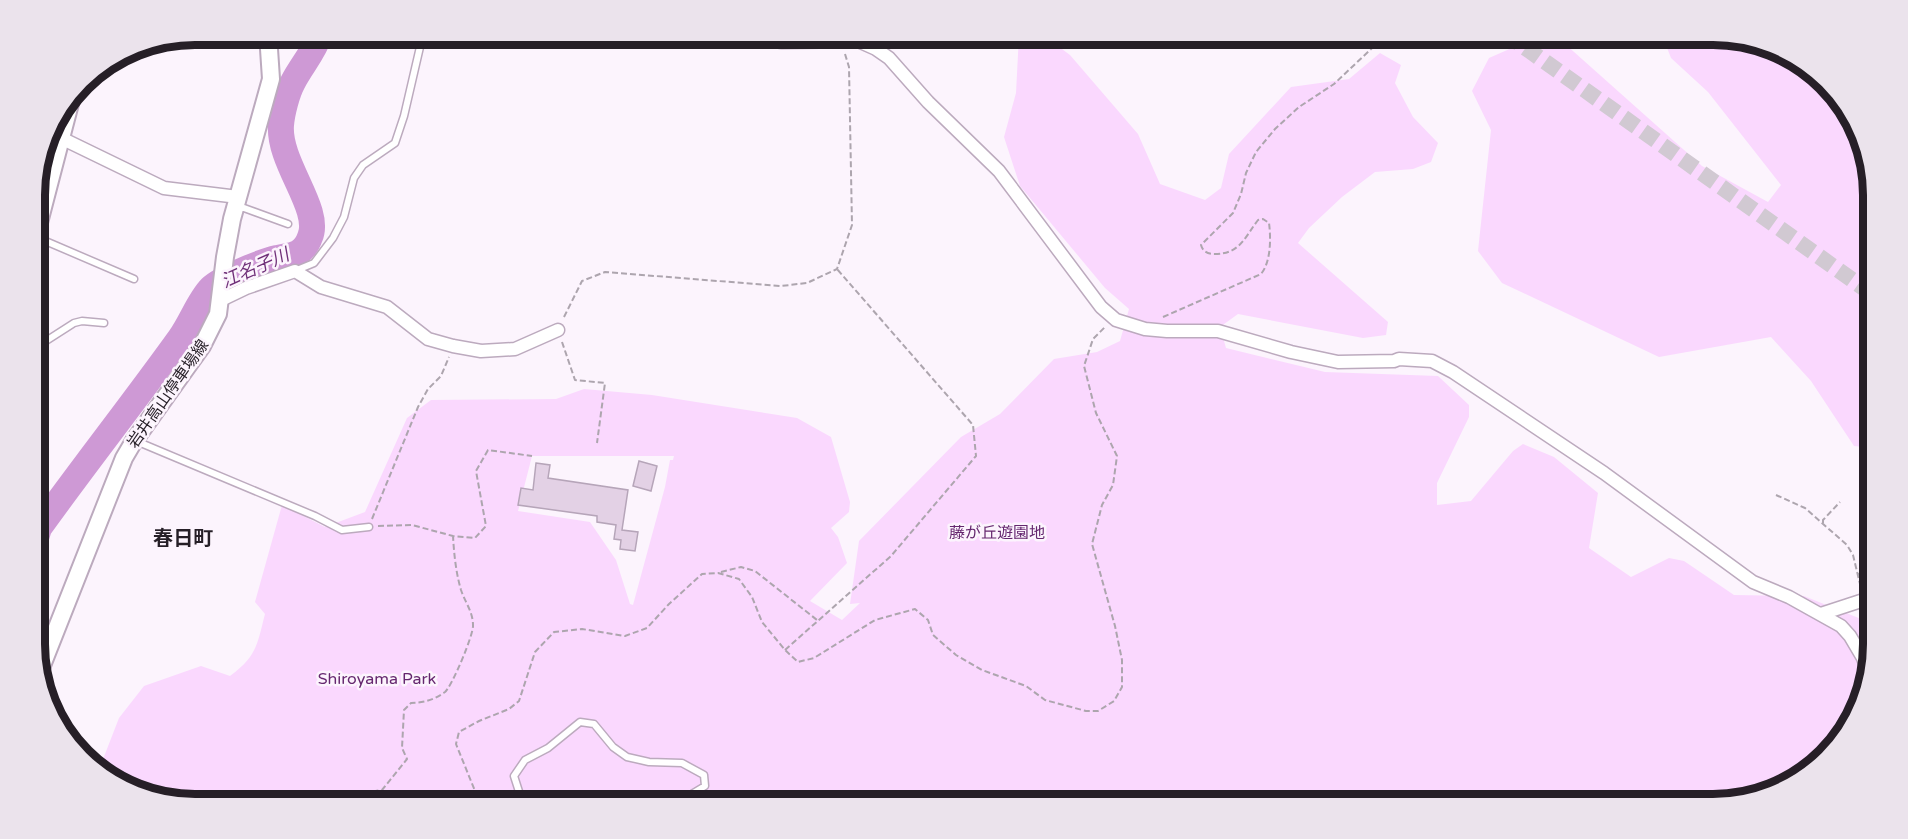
<svg xmlns="http://www.w3.org/2000/svg" width="1908" height="839" font-family="'Varela Round','Noto Sans JP',sans-serif">
  <style>
    .green { fill: #fad8fe; fill-rule: evenodd }
    .lines { fill: none; stroke-linecap: round; stroke-linejoin: round }
    .river { stroke: #ce99d5; stroke-width: 26 }
    .building { fill: #e3d1e5; stroke: #b6a5b9; stroke-width: 1.5 }
    .secondary-tunnel { stroke: #d1c9d2; stroke-width: 16; stroke-dasharray: 16 8; stroke-linecap: butt }
    .lane-casing { stroke: #bcaabe; stroke-width: 9 }
    .street-casing { stroke: #bcaabe; stroke-width: 15 }
    .secondary-casing { stroke: #bcaabe; stroke-width: 20 }
    .path { stroke: #ada5ae; stroke-width: 2; stroke-dasharray: 6 3; stroke-linecap: butt }
    .lane { stroke: #fff; stroke-width: 6 }
    .street { stroke: #fff; stroke-width: 12 }
    .secondary { stroke: #fff; stroke-width: 16 }
    .labels { text-anchor: middle; dominant-baseline: central; stroke-width: 5; stroke-linejoin: round; paint-order: stroke }
    .street-label { font-size: 16px; fill: #261f27; stroke: #fcf4fd }
    .park-label { font-size: 16px; fill: #65276f; stroke: #fcf4fd }
    .water-label { font-size: 18px; font-style: italic; fill: #703179; stroke: #fcf4fd }
    .quarter-label { font-size: 20px; font-weight: bold; fill: #261f27; stroke: #fcf4fd }
    .rim { fill: none; stroke: #261f27; stroke-width: 8 }
  </style>
  <rect width="100%" height="100%" fill="#fcf4fd"/>
  <path class="green" d="M1019 35H1043L1070 55 1138 134 1160 184 1205 200 1221 188 1229 154 1291 87 1349 79 1380 53 1401 65 1395 83 1413 117 1438 143 1431 162 1413 169 1375 172 1342 197 1309 228 1298 243 1388 322 1386 335 1363 338 1238 314 1220 327 1226 348 1325 372 1438 376 1469 405V417L1437 483V505L1471 501 1513 451 1523 444 1554 457 1598 493 1589 548 1631 577 1669 558 1684 561 1734 595 1804 596 1866 621 1873 637V645L1861 705 1811 772 1723 804H195L134 792 100 767 119 718 144 686 201 666 230 676C257 656 257 645 265 614L255 602 282 505 325 527 365 512 407 418 431 400 556 399 584 389 652 395 797 418 831 437 850 502 849 512 831 528 838 537 847 563 810 601 842 620 860 603 850 604 859 541 961 437 1000 414 1054 359 1097 352 1120 341 1129 309 1105 288 1020 186 1004 137 1016 93ZM532 456H674L673 460H670L665 487 633 605 630 604 616 560 590 522 518 511Z
    M1541 35H1555L1702 166 1768 202 1781 185 1708 92 1671 58 1662 35H1713L1774 47 1840 97 1872 174 1873 448 1854 446 1811 381 1771 337 1659 357 1502 283 1478 251 1491 130 1472 91 1489 58Z"/>
  <g class="lines">
    <path class="river" d="M36 538 39 528C85 464 134 402 180 338 191 323 199 300 211 288 221 278 263 261 277 258 285 256 293 256 299 252 305 248 308 243 310 237 322 209 278 163 281 125 282 113 287 93 293 82 302 65 314 52 320 34"/>
  </g>
  <path class="building" d="M639 461 657 466 651 491 633 486Z
    M536 463 550 465 548 478 628 490 622 530 638 532 635 551 620 549 621 540 614 539 616 525 597 522V516L518 505 521 488 533 490Z"/>
  <g class="lines">
    <path class="secondary-tunnel" d="M1506 34 1872 294"/>
    <defs>
      <path id="lane" d="M236 208H244L288 224
        M36 237 134 279
        M297 270 314 263 333 238 344 217 354 178 363 165 395 143 404 116 423 34
        M35 348 74 323 82 321 104 323
        M136 441 315 516 342 530 369 527
        M523 804 514 776 525 760 548 748 580 722 594 724 613 747 627 757 649 762 682 763 704 775 705 786 690 795 655 798 650 804"/>
      <path id="street" d="M724 34 782 42 858 41 876 49 889 58 928 102 999 171 1101 307 1116 320 1145 329 1167 331H1218L1291 352 1338 362 1394 361 1399 359 1432 361 1453 372 1604 473 1753 582 1789 597 1841 626 1850 636 1863 658 1868 673
        M61 138 164 188 238 197
        M221 300 246 288 295 271 321 287 387 307 428 339 453 346 481 351 515 349 558 330
        M1821 614 1873 597"/>
      <path id="secondary" d="M35 238 72 96
        M39 673 124 458 134 441 202 346 218 314 225 257 232 219 271 79 268 34"/>
    </defs>
    <use href="#lane" class="lane-casing"/>
    <use href="#street" class="street-casing"/>
    <use href="#secondary" class="secondary-casing"/>
    <path class="path" d="M564 317 582 281 605 272 781 286 807 283 837 269 852 225 849 67 845 54
      M1163 317 1261 274C1271 262 1271 238 1269 223L1263 219 1258 220C1245 237 1240 254 1215 254 1208 254 1203 252 1201 245L1233 213 1241 194 1246 173 1256 152 1275 129 1299 107 1334 84 1387 34
      M562 342 575 380 605 383 597 443
      M1776 495 1805 508 1847 545 1853 555 1861 588
      M372 519 418 407 428 389 441 376 449 357
      M1823 523V520L1840 502
      M378 526 412 525 453 536 475 538 486 526 476 471 488 450 532 456
      M721 572 741 567 755 571 817 620
      M1858 575 1873 563
      M785 650 891 556 976 456 973 425 837 269
      M320 804 351 795 382 790 407 759 402 748 404 710 411 703C423 703 434 700 445 692 452 686 474 634 473 625 473 612 465 602 461 590 456 573 454 554 453 536
      M484 804 475 791 456 744 459 732 479 721 509 709 519 701 535 652 554 632 582 629 625 636 647 628 669 604 702 574 718 573 739 579 752 597 762 622 785 650 798 662 814 658 875 620 915 609 928 620 933 635 956 655 982 670 1026 686 1045 700 1086 711H1098L1114 701 1122 687V660L1115 626 1092 544 1102 505 1113 485 1117 456 1096 413 1084 366 1093 339 1105 327"/>
    <use href="#lane" class="lane"/>
    <use href="#street" class="street"/>
    <use href="#secondary" class="secondary"/>
  </g>
  <g class="labels">
    <g class="street-label">
      <text transform="translate(168 394) rotate(-55)">岩井高山停車場線</text>
    </g>
    <g class="park-label">
      <text x="997" y="533">藤が丘遊園地</text>
      <text x="377" y="679">Shiroyama Park</text>
    </g>
    <g class="water-label">
      <text transform="translate(255 268) rotate(-24)">江名子川</text>
    </g>
    <g class="quarter-label">
      <text x="183" y="539">春日町</text>
    </g>
  </g>
  <path d="M0 0H1908V839H0ZM195 45H1713A150 150 0 0 1 1863 195V644A150 150 0 0 1 1713 794H195A150 150 0 0 1 45 644V195A150 150 0 0 1 195 45Z" fill="#ebe3ec" fill-rule="evenodd"/>
  <path class="rim" d="M195 45H1713A150 150 0 0 1 1863 195V644A150 150 0 0 1 1713 794H195A150 150 0 0 1 45 644V195A150 150 0 0 1 195 45Z"/>
</svg>
